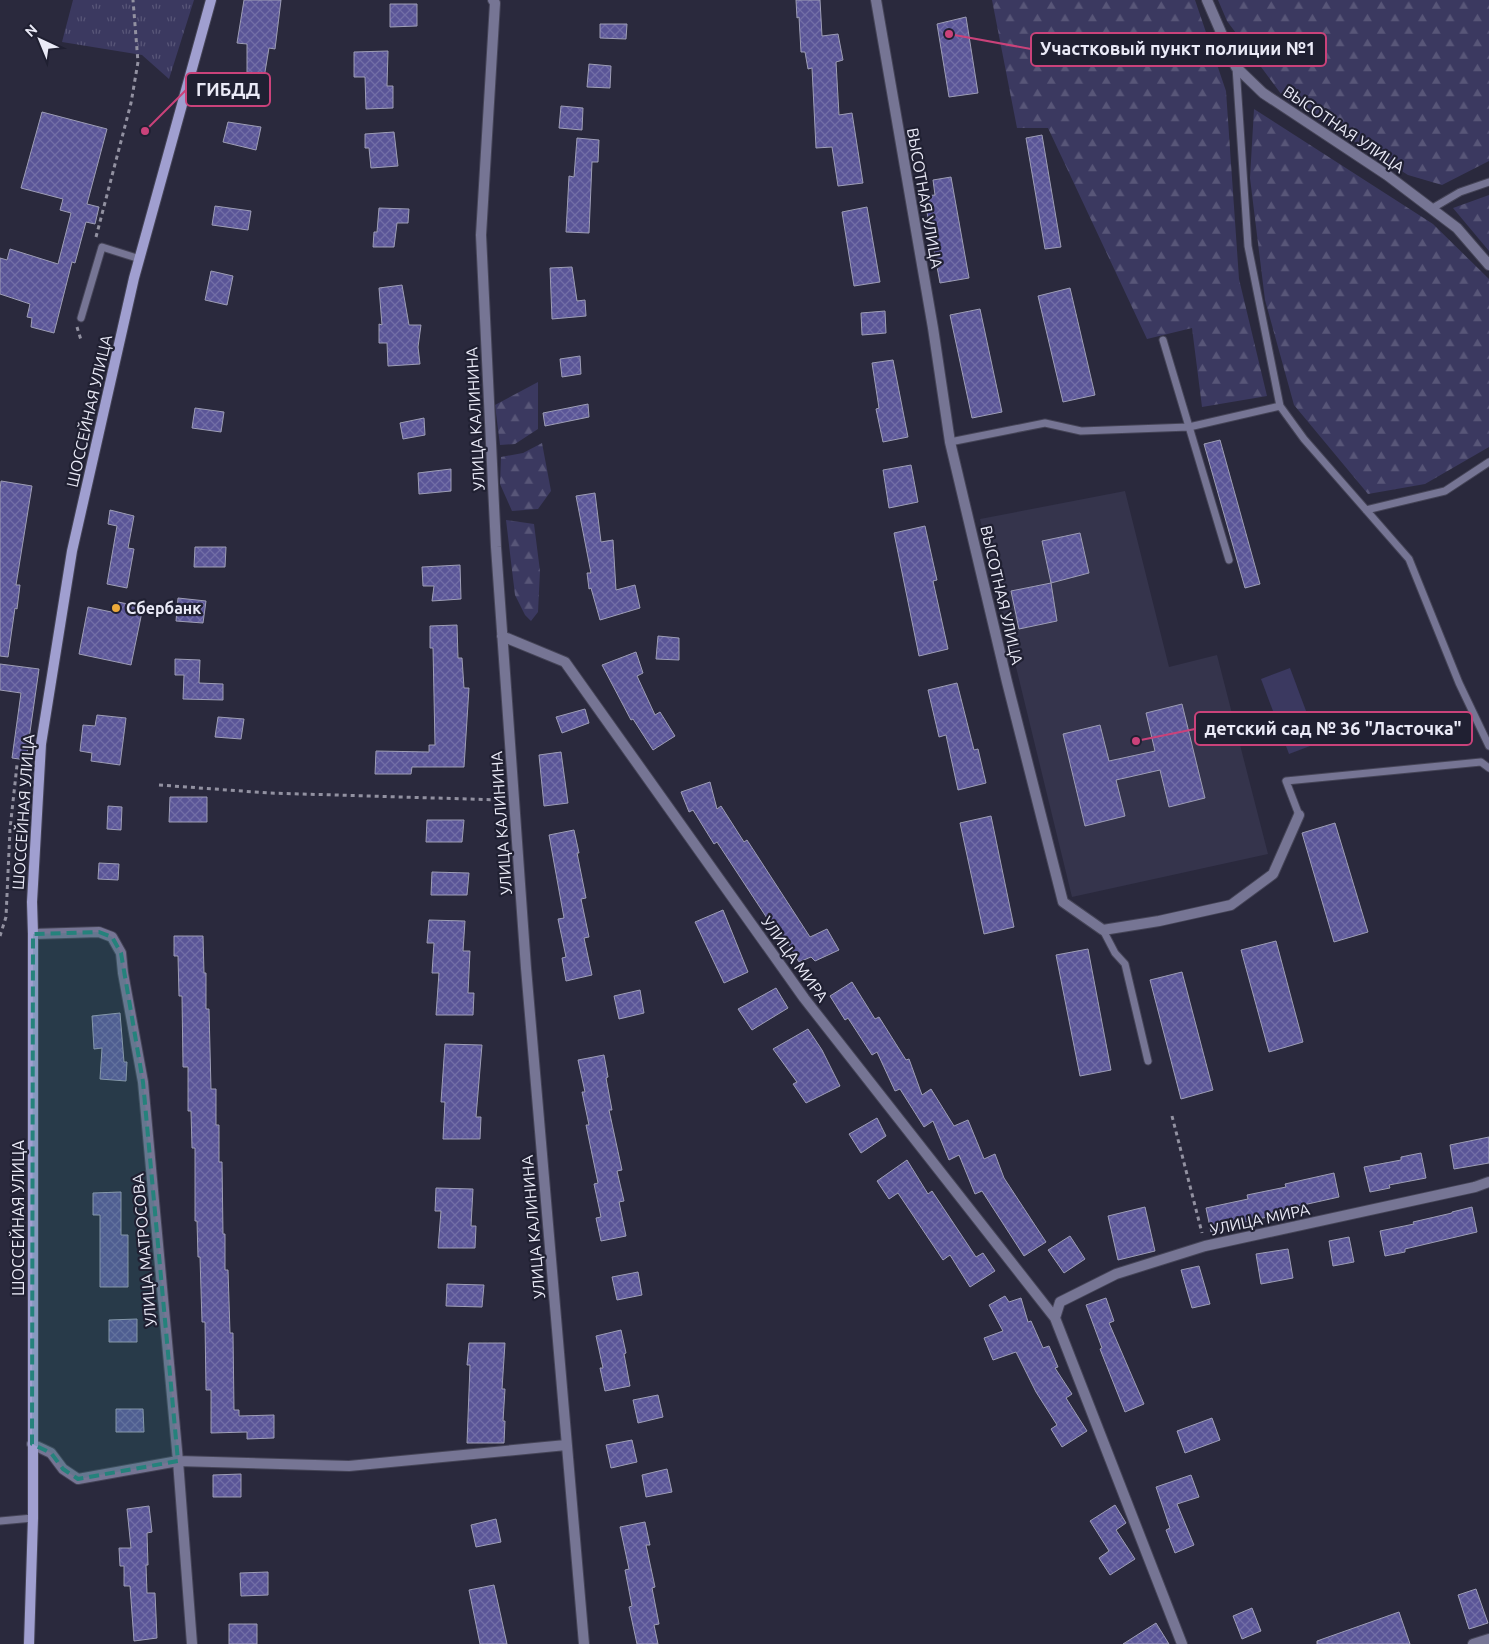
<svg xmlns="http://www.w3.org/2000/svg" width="1489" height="1644" font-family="Ubuntu,sans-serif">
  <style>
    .built { fill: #35344c }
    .grass { fill: url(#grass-tufts) }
    .forest { fill: url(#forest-firs) }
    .park { fill: #3b3960 }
    .building { fill: url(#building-cross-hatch); stroke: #9d9db5 }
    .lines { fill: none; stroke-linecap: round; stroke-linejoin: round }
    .lane-casing { stroke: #454457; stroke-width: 9 }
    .street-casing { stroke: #454457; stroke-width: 12 }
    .secondary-casing { stroke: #454457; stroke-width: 12 }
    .path { stroke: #9291a1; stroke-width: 3; stroke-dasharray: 4 4; stroke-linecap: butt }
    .lane { stroke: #767594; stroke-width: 7 }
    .street { stroke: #767594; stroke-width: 10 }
    .secondary { stroke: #a09fd0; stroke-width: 10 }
    .marked { fill: #25827c; fill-opacity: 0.2; stroke: #25827c; stroke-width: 4; stroke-dasharray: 10 6; stroke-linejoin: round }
    .poi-dot { fill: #eca93a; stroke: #202032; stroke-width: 2 }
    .labels { text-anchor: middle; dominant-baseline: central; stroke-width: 4.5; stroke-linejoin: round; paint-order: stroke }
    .street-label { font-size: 16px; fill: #eaeaf7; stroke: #202032 }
    .poi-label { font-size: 16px; font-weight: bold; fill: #eaeaf7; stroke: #202032; text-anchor: start }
    .leader { fill: none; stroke: #ca427a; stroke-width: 2 }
    .callout-dot { fill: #ca427a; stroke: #202032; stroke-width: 2 }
    .callout { fill: #202032; stroke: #ca427a; stroke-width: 2 }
    .callout-label { font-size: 18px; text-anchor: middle; font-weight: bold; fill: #eaeaf7 }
  </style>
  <defs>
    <pattern id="grass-tufts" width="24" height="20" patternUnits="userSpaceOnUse" patternTransform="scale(1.25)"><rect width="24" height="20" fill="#3b3960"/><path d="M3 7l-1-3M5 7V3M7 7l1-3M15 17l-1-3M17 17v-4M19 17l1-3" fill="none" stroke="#585678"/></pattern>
    <pattern id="forest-firs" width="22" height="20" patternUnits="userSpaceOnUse" patternTransform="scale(1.25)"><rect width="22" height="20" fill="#3b3960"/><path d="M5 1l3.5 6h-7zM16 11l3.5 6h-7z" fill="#585678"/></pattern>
    <pattern id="building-cross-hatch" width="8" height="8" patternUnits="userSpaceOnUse" patternTransform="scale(1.25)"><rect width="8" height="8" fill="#5a5597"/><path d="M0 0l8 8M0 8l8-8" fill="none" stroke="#726ea6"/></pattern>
  </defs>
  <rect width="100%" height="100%" fill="#2a293d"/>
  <path class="built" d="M1125 491 1169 667 1217 655 1268 854 1072 897 980 519Z"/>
  <path class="grass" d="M73 0H194L169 79 142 55 62 42Z"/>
  <path class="forest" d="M992 0H1195L1226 91 1239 279 1267 396 1202 407 1192 328 1147 339 1048 128H1017Z
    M1218 0H1489V161L1442 185 1408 175 1284 98 1227 21Z
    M1254 109 1433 224 1489 279V447L1425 484 1368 494 1294 405 1265 300 1250 178Z
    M1489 195V251L1453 208Z
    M538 382V429L515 444 500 445 495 405Z
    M542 443 551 491 538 509 512 511 500 484 501 457 523 453Z
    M506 520 534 524 540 571 538 612 531 621 525 615 515 595Z"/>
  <path class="park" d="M1290 668 1318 743 1289 754 1261 679Z"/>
  <path class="building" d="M244 0H281L275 49 269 48 264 78 247 75V44L237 43Z
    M796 0H820L822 36 838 34 843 60 836 62 839 115 852 113 863 183 838 186 832 147 816 148 812 68 808 69 805 52H801L799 17 797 18Z
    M390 4H417V26L390 27Z
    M966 17 978 93 949 97 937 24Z
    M600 24H627L626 39 600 38Z
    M388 51 387 86H393V108L366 109 365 77H354V52Z
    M589 64 611 66 610 88 587 87Z
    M561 106 583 108 582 130 559 128Z
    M42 112 107 129 87 204 99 207 95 224 86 222 75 263 72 262 54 333 31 327 32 318 27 317 30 304 0 294V258L7 260 10 249 58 264 71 213 60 210 63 199 21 188Z
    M228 122 261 127 256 150 223 142Z
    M394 132 398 166 371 168 369 148H365V134Z
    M1042 135 1061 247 1045 249 1026 138Z
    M577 138 599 140 598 162H592L589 233 566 232 569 176 574 177Z
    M951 177 969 278 940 283 924 196 935 195 933 180Z
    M215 206 251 211 248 230 212 225Z
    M867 207 880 282 854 286 842 212Z
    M379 208 409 209 408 223H397L394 247H373L374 232H377Z
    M572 267 577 301 585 300 586 316 552 319 550 268Z
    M211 271 233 276 227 305 205 300Z
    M402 285 409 325H421L418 347 420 364 388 366 387 343H379V324L382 325 379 288Z
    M1070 288 1095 395 1063 402 1038 296Z
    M980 309 1002 412 972 418 950 315Z
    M885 311 886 333 862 335 861 313Z
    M580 356 581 374 562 377 560 359Z
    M893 360 908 437 883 442 876 409 879 408 872 363Z
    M588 404 589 417 545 426 543 413Z
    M195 408 224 412 221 432 192 428Z
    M424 418 425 435 403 439 400 423Z
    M1220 440 1260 584 1245 588 1204 444Z
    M911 465 918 502 889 508 883 470Z
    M451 469V491L419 494 418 473Z
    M1 481 32 486 16 585H20L17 609 15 608 8 657 0 656V490Z
    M595 493 601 542 613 540 616 590 635 585 640 608 600 620 591 588 589 589 587 573H591L576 496Z
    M110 510 134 516 128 548 134 549 127 588 107 584 117 526 108 524Z
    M925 526 937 580 933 581 948 649 919 656 894 533Z
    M1080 533 1089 573 1051 583 1042 541Z
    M195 547H226L225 567H194Z
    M460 565 461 599 432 601 434 586H423L422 567Z
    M1051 583 1057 621 1019 629 1011 591Z
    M178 598 206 601 203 623 176 621Z
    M118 602 143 607 131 665 79 654 88 607 116 613Z
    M457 625 458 658H462L464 688H469L464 767H412L411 774H375L376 751 429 752V745H435L433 648H430V626Z
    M658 636 679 638V660L656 659Z
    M636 652 643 673 637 676 655 715 660 712 675 736 653 750 633 719 631 720 602 665Z
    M175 659 200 660 199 683 223 684V700L183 699 184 675H175Z
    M0 664 39 669 26 760 12 758 21 693 0 690Z
    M957 683 974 750 978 749 986 783 958 790 946 735 939 737 928 690Z
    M1182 704 1205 798 1169 807 1160 770 1116 780 1125 816 1085 826 1063 734 1100 725 1109 761 1155 751 1146 713Z
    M585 709 589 723 562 733 556 717Z
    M97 715 126 718 120 765 91 761 92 753 80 751 83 725 95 726Z
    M218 717 244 719 241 739 215 737Z
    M561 752 568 803 544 806 539 755Z
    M710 782 717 809 721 806 744 842 747 840 810 937 827 929 839 950 815 961 811 957 799 962 787 941 784 944 717 842 714 844 693 810 689 812 681 792Z
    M170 797H207V822H169Z
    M108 806 122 807 121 830 107 829Z
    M991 816 1014 927 984 934 960 823Z
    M427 820H464L462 842H426Z
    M1335 823 1368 932 1334 942 1302 833Z
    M574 830 579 853H577L586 898 581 899 589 937 584 938 592 975 566 981 562 958 566 957 558 919 564 918 549 835Z
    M99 863 119 864 118 880 98 879Z
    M432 872 469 873 467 895H431Z
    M723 910 748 972 724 983 695 922Z
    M429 920 465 921 463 951H470L468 993H474L473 1015H436L439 973H432L434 943H427Z
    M174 936H203L204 973H206V1009H209L211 1089H216V1125H219V1162H222L223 1234H225V1270H228L230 1333H233L234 1410H239V1416L274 1415V1438L247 1439V1432L211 1433V1390H206L205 1322H202L200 1257H198L197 1221H195V1148H192L191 1111H188V1067H183L182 996H179L178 956H174Z
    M1276 941 1303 1042 1269 1052 1241 950Z
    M1088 949 1111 1070 1080 1076 1056 955Z
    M1182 972 1213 1090 1181 1099 1150 980Z
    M852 982 875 1019 879 1017 906 1060 909 1059 922 1095 931 1089 954 1126 968 1120 984 1159 995 1154 1004 1178 1046 1242 1024 1256 982 1191 975 1194 959 1155 949 1160 933 1121 924 1127 900 1089 895 1091 877 1052 872 1055 848 1018 845 1020 830 996Z
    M776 988 788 1008 752 1030 738 1009Z
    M640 990 644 1013 619 1019 614 996Z
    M120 1013 124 1062H127L126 1081 100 1079 102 1048 94 1049 92 1016Z
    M808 1029 822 1050 840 1086 806 1103 793 1084 797 1082 773 1049Z
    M445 1044 482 1045 476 1117H481L480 1139H443L445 1102H441Z
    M604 1055 608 1077 606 1078 612 1110H609L622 1170 617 1171 624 1201 619 1202 626 1236 601 1241 596 1218 601 1217 594 1184 598 1183 586 1125H589L582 1092H585L578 1060Z
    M877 1118 886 1136 861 1153 849 1134Z
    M1489 1137V1163L1454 1169 1450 1145Z
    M1421 1153 1426 1178 1389 1185 1390 1188 1370 1192 1364 1167 1401 1160V1157Z
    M907 1160 928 1194 932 1191 976 1257 983 1253 995 1271 970 1287 950 1255 943 1260 898 1193 889 1199 877 1181Z
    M1334 1173 1339 1197 1272 1212V1216L1231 1225V1228L1211 1232 1206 1208 1248 1199 1247 1195 1286 1187 1285 1184Z
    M436 1188 473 1189 471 1226H476L475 1248H438L441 1211H435Z
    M121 1192V1235H128V1287H100V1215H93V1193Z
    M1145 1207 1155 1251 1118 1260 1108 1216Z
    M1472 1207 1477 1232 1405 1249V1252L1385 1256 1380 1231 1414 1224 1413 1222 1452 1213V1212Z
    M1070 1236 1085 1259 1064 1273 1048 1250Z
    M1349 1237 1354 1262 1333 1266 1329 1241Z
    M1288 1249 1293 1278 1261 1284 1256 1254Z
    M1199 1266 1210 1304 1192 1308 1181 1270Z
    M638 1272 642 1295 617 1300 612 1277Z
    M447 1284 484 1285 482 1307 446 1306Z
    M1005 1296 1009 1302 1021 1298 1028 1322 1031 1321 1043 1348 1049 1346 1058 1367 1055 1368 1072 1394 1066 1398 1087 1431 1062 1447 1051 1429 1057 1425 1036 1392 1016 1352 993 1360 984 1338 1003 1331 989 1305Z
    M1106 1298 1114 1321 1109 1323 1144 1404 1125 1412 1100 1349 1102 1348 1086 1305Z
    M137 1319V1342H109V1320Z
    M621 1330 626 1353 624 1354 630 1386 605 1391 600 1368H603L596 1336Z
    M469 1343H505L502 1389H505L503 1421H505L504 1443H467L470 1365H467Z
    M658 1395 663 1417 638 1423 633 1400Z
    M116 1409H143L144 1432H116Z
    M1212 1418 1220 1440 1185 1453 1177 1431Z
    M632 1440 637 1462 611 1468 606 1445Z
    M667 1469 672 1492 646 1497 642 1475Z
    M241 1474V1497H213V1475Z
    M1191 1475 1199 1497 1177 1504 1194 1545 1175 1553 1166 1530 1170 1528 1156 1487Z
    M1115 1505 1126 1523 1116 1530 1135 1559 1110 1575 1099 1558 1109 1551 1090 1521Z
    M149 1506 152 1532 147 1533 148 1565H146L147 1593H155L157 1638 134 1641 130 1586H124V1566H120L119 1548H131L127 1509Z
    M496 1519 501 1542 476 1547 471 1525Z
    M645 1522 650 1545H646L655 1587 652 1588 659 1624 654 1625 658 1644H637L629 1607 632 1606 625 1570 629 1569 620 1527Z
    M268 1572V1595L241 1596 240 1573Z
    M494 1585 507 1644H480L469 1590Z
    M1476 1589 1488 1623 1469 1629 1458 1595Z
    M1252 1608 1261 1631 1242 1639 1233 1616Z
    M1399 1612 1410 1644H1317V1641Z
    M1156 1623 1169 1644H1123Z
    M229 1624H257V1644H229Z"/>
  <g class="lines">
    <defs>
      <path id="lane" d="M1236 67 1248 246 1280 406 1304 439 1409 559 1459 683 1489 746
        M1431 209 1460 192 1489 182
        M81 318 102 247 140 259
        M1163 340 1229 560
        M950 442 1045 423 1081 431 1189 427 1280 406
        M1366 510 1445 491 1489 462
        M1299 815 1286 781 1481 762 1489 768
        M1103 930 1115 953 1125 964 1148 1061
        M0 1521 33 1518"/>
      <path id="street" d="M493 0 495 3 481 235 496 547 526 968 584 1644
        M876 0 933 328 950 442 1007 682 1063 902 1103 930 1159 921 1231 905 1273 874 1299 815
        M1207 0 1236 67 1263 93 1387 175 1457 228 1489 265
        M502 636 565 662 804 998 1055 1318 1182 1644
        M33 934 99 932 112 937 121 953 123 973 143 1082 178 1461 192 1644
        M1055 1318 1060 1302 1116 1274 1205 1246 1475 1187 1489 1182
        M32 1444 51 1453 63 1469 78 1479 178 1461 349 1466 566 1445
        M1473 1644 1489 1639"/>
      <path id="secondary" d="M29 1644 33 1518V934L32 902 41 744 72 551 134 278 211 0"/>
    </defs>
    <use href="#lane" class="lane-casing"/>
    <use href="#street" class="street-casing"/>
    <use href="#secondary" class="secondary-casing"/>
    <path class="path" d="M96 237 131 103 138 62 133 0
      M77 327 81 340
      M159 785 269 793 501 800
      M0 936 6 917 10 829 17 765
      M1172 1116 1202 1233"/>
    <use href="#lane" class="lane"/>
    <use href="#street" class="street"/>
    <use href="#secondary" class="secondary"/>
  </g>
  <path class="marked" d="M99 932 112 937 121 953 143 1082 178 1461 78 1479 63 1469 51 1453 32 1444 33 934Z"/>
  <circle class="poi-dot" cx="116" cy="608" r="5"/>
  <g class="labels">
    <g class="street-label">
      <text transform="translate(1344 129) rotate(34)">ВЫСОТНАЯ УЛИЦА</text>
      <text transform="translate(925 198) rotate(80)">ВЫСОТНАЯ УЛИЦА</text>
      <text transform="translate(89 411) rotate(-77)">ШОССЕЙНАЯ УЛИЦА</text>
      <text transform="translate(475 419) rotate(-93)">УЛИЦА КАЛИНИНА</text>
      <text transform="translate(1002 595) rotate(77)">ВЫСОТНАЯ УЛИЦА</text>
      <text transform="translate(23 812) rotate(-86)">ШОССЕЙНАЯ УЛИЦА</text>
      <text transform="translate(501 823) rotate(-94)">УЛИЦА КАЛИНИНА</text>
      <text transform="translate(795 959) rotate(54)">УЛИЦА МИРА</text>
      <text transform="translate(18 1218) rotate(-90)">ШОССЕЙНАЯ УЛИЦА</text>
      <text transform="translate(1260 1219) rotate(-12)">УЛИЦА МИРА</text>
      <text transform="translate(533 1227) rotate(-95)">УЛИЦА КАЛИНИНА</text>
      <text transform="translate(144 1250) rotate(-95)">УЛИЦА МАТРОСОВА</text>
    </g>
    <g class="poi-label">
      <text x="126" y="608">Сбербанк</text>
    </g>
  </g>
  <path class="leader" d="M949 34L1031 49M145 131L186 90M1136 741L1195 729"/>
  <g class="callout-dot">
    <circle cx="949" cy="34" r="5"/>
    <circle cx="145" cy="131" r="5"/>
    <circle cx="1136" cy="741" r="5"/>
  </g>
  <g class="callout">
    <rect x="1031" y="33" width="295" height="33" rx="5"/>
    <rect x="186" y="73" width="84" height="33" rx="5"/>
    <rect x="1195" y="712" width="277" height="33" rx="5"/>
  </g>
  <g class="callout-label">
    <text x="1178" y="55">Участковый пункт полиции №1</text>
    <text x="228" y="96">ГИБДД</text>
    <text x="1333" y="735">детский сад № 36 "Ласточка"</text>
  </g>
  <g transform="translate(40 40) rotate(316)" stroke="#202032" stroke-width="4" paint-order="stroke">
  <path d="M0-4L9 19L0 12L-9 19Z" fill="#eaeaf7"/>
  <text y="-8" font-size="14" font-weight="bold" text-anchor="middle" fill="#eaeaf7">N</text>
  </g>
</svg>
